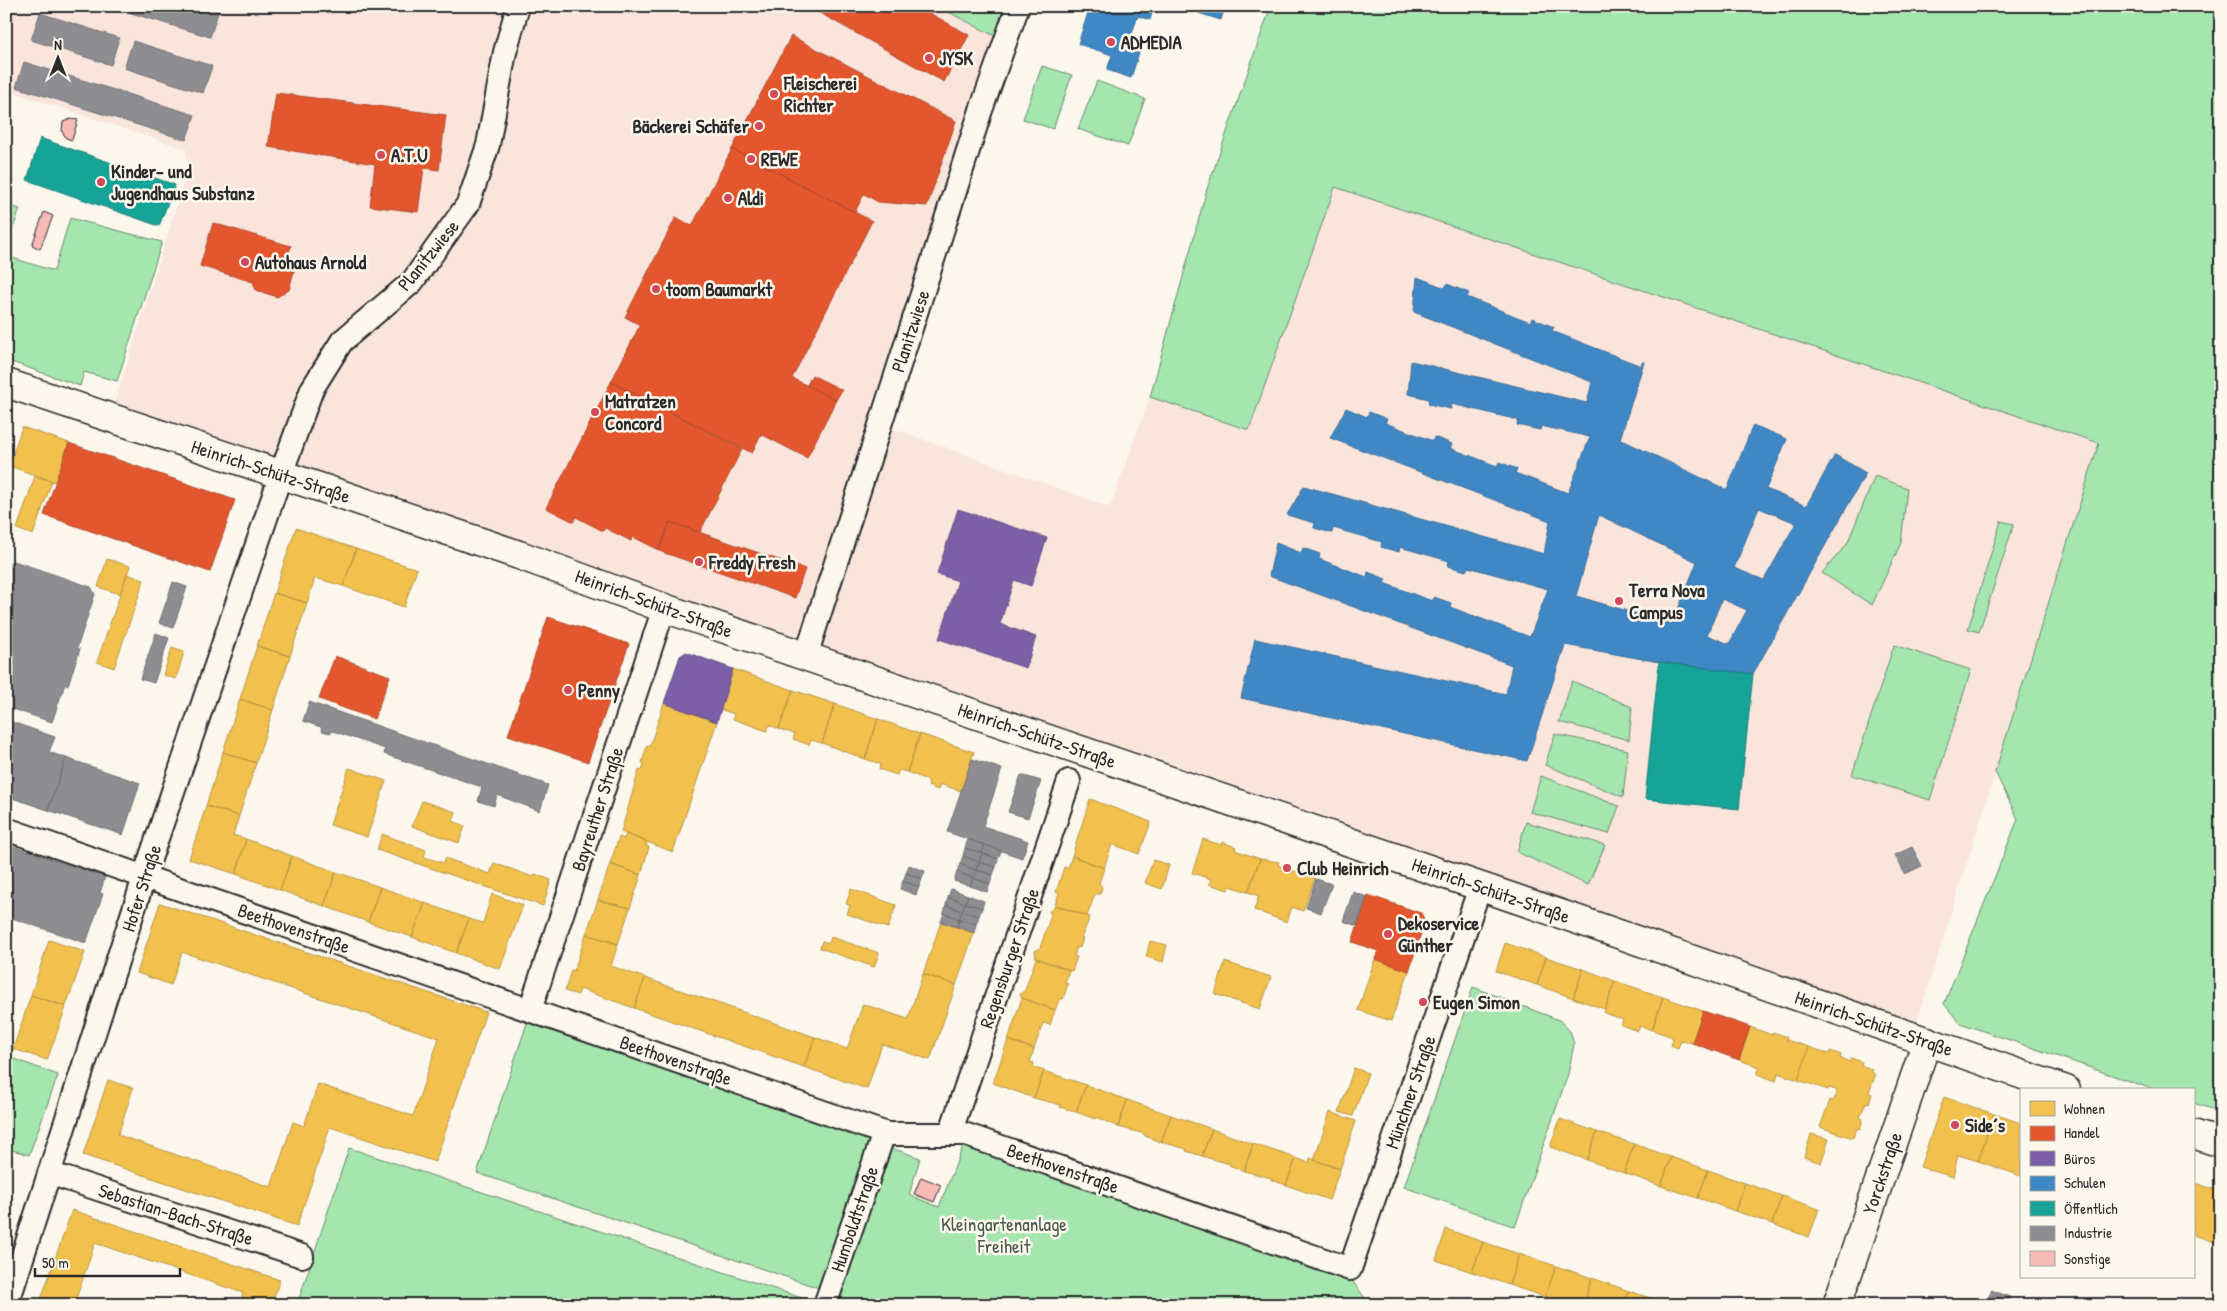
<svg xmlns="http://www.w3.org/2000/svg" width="2227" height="1311" font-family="'Patrick Hand',sans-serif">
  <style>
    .built { fill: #fae5dc }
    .green { fill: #a5e6af; stroke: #68886d }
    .homes { fill: #f2c14e; stroke: #b69444 }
    .shops { fill: #e4572e; stroke: #ac4a2d }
    .offices { fill: #7b5ea7; stroke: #634f82 }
    .schools { fill: #3f88c5; stroke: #396c97; fill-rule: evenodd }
    .public { fill: #17a398; stroke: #1d7f77 }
    .industry { fill: #8d8d92; stroke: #707073 }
    .building { fill: #f6bab7; stroke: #2b2b2b }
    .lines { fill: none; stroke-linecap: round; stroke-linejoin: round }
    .street-casing { stroke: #2b2b2b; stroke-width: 26 }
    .secondary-casing { stroke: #2b2b2b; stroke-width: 31 }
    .street { stroke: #fbf7ec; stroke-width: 22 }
    .secondary { stroke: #fbf7ec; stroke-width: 28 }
    .poi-dot { fill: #d1495b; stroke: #fbf7ec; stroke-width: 2 }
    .labels { text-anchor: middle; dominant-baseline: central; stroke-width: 5; stroke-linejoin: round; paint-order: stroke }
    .poi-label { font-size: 19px; font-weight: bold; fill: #2b2b2b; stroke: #fbf7ec; text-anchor: start }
    .street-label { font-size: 19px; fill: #2b2b2b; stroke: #fbf7ec }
    .park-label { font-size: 19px; fill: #4a5a4c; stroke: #fbf7ec }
  </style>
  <rect width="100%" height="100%" fill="#fbf7ec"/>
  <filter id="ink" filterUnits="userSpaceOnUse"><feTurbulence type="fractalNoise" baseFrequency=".02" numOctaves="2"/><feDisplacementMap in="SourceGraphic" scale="10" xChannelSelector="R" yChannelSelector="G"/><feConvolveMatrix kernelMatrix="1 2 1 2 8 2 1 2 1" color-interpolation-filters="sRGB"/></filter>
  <g filter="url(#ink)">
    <path class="built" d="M6 6H1025L889 427 1110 507 1150 397 1249 430 1335 187 2099 443 1916 1025 112 412 187 172 186 149 6 90Z"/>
    <path class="green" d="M937 6H1006L995 36Z
      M1271 6H2221V1112L2193 1103V1090H2155L1960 1023 1944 1004 2018 819 1995 772 2099 443 1335 187 1249 430 1150 397 1207 189Z
      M1042 66 1072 75 1053 129 1023 119Z
      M1097 81 1145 99 1128 146 1078 129Z
      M6 205 20 209 6 247Z
      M70 218 162 242 117 381 84 372 80 386 6 360V256L54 271Z
      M1875 476 1907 488 1901 543 1872 605 1822 573 1847 544Z
      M2001 521 2014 524 1979 632 1968 629Z
      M1894 645 1971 670 1930 800 1852 775Z
      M1572 681 1632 707 1629 740 1559 722Z
      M1555 734 1628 750 1623 797 1545 765Z
      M1541 776 1619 806 1609 834 1530 812Z
      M1526 822 1605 845 1588 885 1517 852Z
      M1473 987 1559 1020 1570 1031 1574 1044 1568 1074 1515 1227 1404 1187Z
      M528 1020 870 1138 819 1288 477 1173Z
      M6 1056 58 1075 29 1155 6 1148Z
      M883 1145 920 1158 909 1195 939 1207 963 1146 1351 1279 1370 1305H829Z
      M349 1148 823 1305H297Z"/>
    <path class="homes" d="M22 427 69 443 55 482 9 466Z
      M35 476 52 481 33 535 17 529Z
      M296 528 356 549 343 586 315 578 307 603 274 593Z
      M356 549 417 569 404 607 343 586Z
      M107 559 130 566 120 594 98 587Z
      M127 574 144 580 114 668 97 662Z
      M274 593 307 603 290 656 257 646Z
      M257 646 290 656 273 710 240 699Z
      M172 648 184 652 176 679 163 675Z
      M733 669 793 690 779 729 769 725 767 731 733 719 734 714 720 709Z
      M793 690 835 704 822 743 811 740 809 745 793 739 795 734 779 729Z
      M240 699 273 710 256 763 223 752Z
      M664 703 717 722 673 852 621 832 639 770 642 771 644 764 642 763 647 745 650 746Z
      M835 704 878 719 865 759 822 743Z
      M878 719 920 734 907 772 899 770 897 775 879 769 881 764 865 759Z
      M920 734 974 752 961 791 940 784 938 790 928 786 929 781 907 772Z
      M223 752 256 763 239 816 206 806Z
      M349 768 386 781 367 837 330 825Z
      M1090 799 1151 822 1139 854 1112 844 1104 868 1072 856Z
      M422 801 456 812 453 821 465 826 459 843 412 826Z
      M206 806 239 816 233 835 246 839 236 874 189 859Z
      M382 834 426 850 424 857 444 863 445 858 490 874 494 863 533 877 535 874 551 880 543 906 377 850Z
      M626 834 647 842 646 846 649 847 641 875 610 864 619 837 624 839Z
      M246 839 292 856 280 890 236 874Z
      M1203 839 1221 845 1222 842 1236 847 1235 850 1260 859 1248 892 1230 886 1228 890 1209 884 1211 879 1192 873Z
      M292 856 336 872 324 906 280 890Z
      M1072 856 1104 868 1099 883 1102 887 1100 894H1095L1087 916 1055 905 1059 893 1056 892 1064 867 1068 868Z
      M1260 859 1279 862 1278 865 1297 872 1298 869 1306 872 1305 874 1315 878 1303 911 1292 907 1287 922 1254 910 1259 896 1248 892Z
      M1153 860 1169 865 1162 889 1145 883Z
      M610 864 641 875 630 908 598 900Z
      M336 872 380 887 368 922 324 906Z
      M380 887 425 903 412 937 368 922Z
      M851 889 896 905 888 928 847 914 850 905 846 904Z
      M492 894 523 905 500 969 456 953 469 919 483 923Z
      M598 900 630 908 618 944 586 934Z
      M160 903 486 1012 435 1162 330 1127 297 1226 83 1155 108 1080 133 1088 118 1135 271 1187 293 1122 304 1126 318 1084 413 1116 439 1038 182 952 171 985 137 973Z
      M425 903 469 919 456 953 412 937Z
      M1055 905 1090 917 1081 938H1083L1080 948 1077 947 1074 956 1077 957 1072 971 1036 958 1035 951 1040 948 1051 915 1049 911 1053 909Z
      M941 922 974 933 956 985 923 974Z
      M586 934 618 944 611 966 645 978 634 1008 580 989 578 995 565 991 571 970 574 971Z
      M831 937 879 953 874 967 820 948 822 941 829 943Z
      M49 940 85 952 66 1006 31 995Z
      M1150 941 1167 945 1163 962 1146 957Z
      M1505 943 1546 957 1537 985 1496 971Z
      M1546 957 1583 969 1573 998 1537 985Z
      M1036 958 1069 970 1065 983 1068 984 1063 999 1060 998 1055 1010 1022 998 1020 994 1025 990Z
      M1375 959 1409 971 1391 1021 1358 1010Z
      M1225 962 1271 977 1260 1009 1215 994Z
      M1583 969 1615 981 1605 1009 1573 998Z
      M923 974 956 985 930 1060 882 1044 867 1089 804 1067 815 1037 847 1049 863 1004 908 1019Z
      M645 978 815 1037 804 1067 634 1008Z
      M1615 981 1663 997 1652 1030 1640 1026 1638 1031 1629 1028 1621 1025 1623 1020 1604 1013Z
      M31 995 66 1007 47 1060 13 1049Z
      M1663 997 1703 1011 1692 1043 1681 1040 1678 1048 1670 1045 1673 1037 1652 1030Z
      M1022 998 1055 1010 1050 1025 1043 1023 1034 1049 1008 1040Z
      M1750 1027 1772 1035 1773 1032 1787 1037 1786 1040 1809 1047 1798 1080 1778 1073 1776 1081 1757 1074 1760 1067 1739 1060Z
      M1008 1040 1034 1049 1030 1062 1034 1063 1033 1067 1044 1071 1034 1098 993 1083Z
      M1809 1047 1829 1054 1830 1051 1841 1055 1840 1058 1850 1062 1851 1058 1862 1062 1861 1065 1871 1069 1875 1076 1869 1093 1872 1094 1869 1103 1866 1102 1860 1118 1863 1119 1860 1129 1857 1128 1853 1138 1820 1127 1830 1100 1833 1101 1837 1094 1836 1090 1829 1088 1828 1090 1798 1080Z
      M1354 1068 1368 1073 1353 1116 1339 1112Z
      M1044 1071 1086 1085 1076 1112 1060 1107 1061 1105 1034 1098Z
      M1086 1085 1127 1100 1118 1127 1096 1117 1095 1119 1076 1112Z
      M1944 1097 1994 1114 1978 1161 1958 1155 1953 1177 1920 1167Z
      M1127 1100 1171 1115 1161 1142 1145 1136V1134L1118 1127Z
      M1330 1112 1356 1121 1340 1169 1314 1160Z
      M1994 1114 2021 1123V1176L1978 1161Z
      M1171 1115 1212 1129 1202 1156 1186 1151 1187 1149 1161 1142Z
      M1560 1119 1597 1132 1587 1160 1550 1147Z
      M1212 1129 1253 1144 1244 1171 1229 1165 1230 1164 1202 1156Z
      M1597 1132 1634 1144 1624 1173 1587 1160Z
      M1811 1134 1829 1139 1821 1163 1804 1157Z
      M1253 1144 1296 1158 1286 1185 1271 1180V1178L1244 1171Z
      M1634 1144 1671 1157 1661 1186 1624 1173Z
      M1671 1157 1708 1170 1698 1198 1661 1186Z
      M1296 1158 1309 1163 1310 1158 1340 1169 1329 1200 1286 1185Z
      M1708 1170 1745 1183 1735 1211 1698 1198Z
      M1745 1183 1782 1196 1772 1224 1735 1211Z
      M2196 1183 2221 1192V1244L2193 1235V1192Z
      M1782 1196 1819 1209 1809 1237 1772 1224Z
      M72 1210 280 1280 271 1305H239L243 1293 95 1243 74 1305H39Z
      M1446 1229 1483 1242 1472 1272 1436 1260Z
      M1483 1242 1519 1254 1509 1285 1472 1272Z
      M1519 1254 1556 1266 1545 1297 1509 1285Z
      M1556 1266 1592 1278 1583 1305H1569L1545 1297Z
      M1592 1278 1629 1291 1624 1305H1583Z
      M1629 1291 1665 1303V1305H1624Z"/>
    <path class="shops" d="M807 6H917L969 35 944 82Z
      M791 36 956 121 927 206 878 202 864 194 855 212 732 149Z
      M276 93 446 115 439 170 424 168 418 212 370 206 375 164 268 147Z
      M732 149 872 221 792 378 836 400 807 458 761 434 752 453 611 382 640 325 625 317 676 217 692 226Z
      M213 223 291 246 288 258 294 271 289 290 277 297 256 290 253 282 200 266Z
      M812 375 842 390 836 400 807 385Z
      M611 382 742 449 700 532 670 522 659 550 633 537 631 541 605 528 603 531 576 517 574 522 546 508Z
      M69 443 235 500 210 572 44 515Z
      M670 522 805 569 795 598 659 551Z
      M548 617 629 644 588 762 508 735Z
      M335 656 390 676 374 719 319 699Z
      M1368 895 1421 913 1425 921 1409 971 1375 959 1378 951 1352 942Z
      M1703 1011 1750 1027 1739 1060 1692 1043Z"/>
    <path class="offices" d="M958 509 1047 538 1031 586 1014 580 1000 624 1036 637 1026 668 939 639 958 581 937 574Z
      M686 652 733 669 717 722 664 703 680 656Z"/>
    <path class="schools" d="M1090 6H1154L1150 20 1138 16 1131 36 1143 40 1131 78 1107 70 1112 55 1078 44Z
      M1200 6H1225L1221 20 1198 13Z
      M1417 277 1445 288 1447 284 1469 293 1467 297 1530 322 1532 318 1554 327 1552 331 1641 366 1642 362H1644L1620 439 1727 490 1753 425 1787 439 1766 489 1806 506 1835 455 1866 473 1753 674 1659 662 1565 645 1527 761 1241 698 1255 639 1506 694 1512 665 1269 576 1276 543 1301 553 1303 548 1320 554 1319 559 1367 577 1368 572 1386 579 1384 583 1432 601 1434 597 1451 603 1450 607 1530 637 1548 589 1468 567 1466 571 1448 566 1449 561 1400 547 1399 552 1381 547 1382 542 1333 528 1332 533 1314 528 1315 523 1287 515 1304 486 1544 554 1550 521 1330 438 1346 408 1367 417 1369 412 1387 419 1385 423 1433 441 1434 437 1452 444 1450 448 1497 466 1499 462 1517 469 1515 473 1568 493 1590 437 1541 426 1540 430 1517 425 1518 420 1452 404 1451 409 1428 404 1429 399 1408 394 1411 361 1587 403 1592 382 1414 312ZM1759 508 1796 523 1764 580 1734 568ZM1599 515 1697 562 1672 624 1576 596ZM1722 599 1747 610 1729 644 1707 635Z"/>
    <path class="public" d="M40 138 175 185 159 226 27 180Z
      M1659 662 1753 674 1739 809 1645 799Z"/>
    <path class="industry" d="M6 6H10L6 19Z
      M133 6H207L219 10 210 37 131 13Z
      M40 13 119 38 111 65 31 40Z
      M133 41 212 66 203 93 124 68Z
      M24 62 195 115 186 140 16 87Z
      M14 561 91 587 95 594 77 648 80 649 68 685 65 684 52 722 6 707V564Z
      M173 582 187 587 173 628 159 623Z
      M156 633 169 638 154 683 140 679Z
      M309 702 548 785 540 811 497 795 494 806 478 801 482 787 384 754 385 749 333 731 330 733 322 731 321 727 303 721Z
      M6 720 55 737 49 752 66 758 48 810 6 796Z
      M66 758 140 783 123 835 48 810Z
      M972 759 1002 769 983 826 1028 841 1022 858 947 832Z
      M1021 775 1041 781 1028 818 1008 812Z
      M968 839 985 845 982 853 965 848Z
      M6 844 105 877 100 893 103 894 86 943 6 916Z
      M985 845 1001 851 998 859 982 853Z
      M1912 847 1922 866 1905 874 1895 855Z
      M965 848 982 853 979 862 963 856Z
      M982 853 998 859 996 867 979 862Z
      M963 856 979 862 976 870 960 864Z
      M979 862 996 867 993 875 976 870Z
      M960 864 976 870 973 878 957 872Z
      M909 865 925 871 922 879 906 873Z
      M976 870 993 875 990 884 973 878Z
      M957 872 973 878 970 886 954 881Z
      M906 873 922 879 919 887 903 881Z
      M973 878 990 884 987 892 970 886Z
      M1316 879 1332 884 1321 913 1306 908Z
      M903 881 919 887 916 895 900 889Z
      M951 889 968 895 965 903 948 897Z
      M1353 892 1367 897 1357 926 1343 921Z
      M968 895 984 901 982 908 965 903Z
      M948 897 965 903 962 911 946 905Z
      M965 903 982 908 979 916 962 911Z
      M946 905 962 911 959 919 944 913Z
      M962 911 979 916 976 924 959 919Z
      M944 913 959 919 957 927 941 922Z
      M959 919 976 924 974 933 957 927Z
      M1991 1290 2010 1297 2008 1305H1986Z"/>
    <path class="building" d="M71 119 78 120 72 140 66 138 62 131 63 122Z
      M44 212 53 216 40 249 32 245Z
      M921 1177 941 1185 934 1202 914 1194Z"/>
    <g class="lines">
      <defs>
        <path id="street" d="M806 656 981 110 1018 6
          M6 829 887 1134H964L1350 1269 1480 887
          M530 1010 664 608
          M950 1134 1069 781
          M49 1173 302 1256
          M7 1305 149 862 281 474 312 389 342 341 412 282 468 204 488 145 505 52 518 6
          M825 1305 884 1133"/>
        <path id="secondary" d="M6 383 334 492 519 555 664 608 1584 922 2066 1090
          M2193 1134 2221 1143
          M1837 1305 1927 1041"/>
      </defs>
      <use href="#street" class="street-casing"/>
      <use href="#secondary" class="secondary-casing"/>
      <use href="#street" class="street"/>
      <use href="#secondary" class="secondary"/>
    </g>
  </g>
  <g class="poi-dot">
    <circle cx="1111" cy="42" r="5"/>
    <circle cx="929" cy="58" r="5"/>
    <circle cx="774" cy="94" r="5"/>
    <circle cx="759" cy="126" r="5"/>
    <circle cx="381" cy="155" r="5"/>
    <circle cx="751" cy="159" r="5"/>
    <circle cx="101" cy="182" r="5"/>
    <circle cx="728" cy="198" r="5"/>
    <circle cx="245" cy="262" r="5"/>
    <circle cx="656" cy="289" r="5"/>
    <circle cx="595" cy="412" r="5"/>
    <circle cx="699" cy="562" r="5"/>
    <circle cx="1619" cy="601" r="5"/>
    <circle cx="568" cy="690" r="5"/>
    <circle cx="1287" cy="868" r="5"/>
    <circle cx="1388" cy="934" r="5"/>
    <circle cx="1423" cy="1002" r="5"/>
    <circle cx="1955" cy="1125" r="5"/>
  </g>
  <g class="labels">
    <g class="poi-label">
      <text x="1121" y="42">ADMEDIA</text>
      <text x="939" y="58">JYSK</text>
      <text x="784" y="83">Fleischerei<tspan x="784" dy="22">Richter</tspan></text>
      <text x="749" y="126" text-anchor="end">Bäckerei Schäfer</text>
      <text x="391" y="155">A.T.U</text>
      <text x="761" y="159">REWE</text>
      <text x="111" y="171">Kinder- und<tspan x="111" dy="22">Jugendhaus Substanz</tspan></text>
      <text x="738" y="198">Aldi</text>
      <text x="255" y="262">Autohaus Arnold</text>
      <text x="666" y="289">toom Baumarkt</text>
      <text x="605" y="401">Matratzen<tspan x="605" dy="22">Concord</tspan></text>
      <text x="709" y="562">Freddy Fresh</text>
      <text x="1629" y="590">Terra Nova<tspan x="1629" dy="22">Campus</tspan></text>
      <text x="578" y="690">Penny</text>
      <text x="1297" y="868">Club Heinrich</text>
      <text x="1398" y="923">Dekoservice<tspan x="1398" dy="22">Günther</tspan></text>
      <text x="1433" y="1002">Eugen Simon</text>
      <text x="1965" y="1125">Side´s</text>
    </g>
    <g class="street-label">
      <text transform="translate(428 255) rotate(-51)">Planitzwiese</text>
      <text transform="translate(910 331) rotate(-72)">Planitzwiese</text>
      <text transform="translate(271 471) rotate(18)">Heinrich-Schütz-Straße</text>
      <text transform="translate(654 603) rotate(20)">Heinrich-Schütz-Straße</text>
      <text transform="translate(1037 735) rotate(19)">Heinrich-Schütz-Straße</text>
      <text transform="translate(597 809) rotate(-72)">Bayreuther Straße</text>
      <text transform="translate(141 888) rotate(-72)">Hofer Straße</text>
      <text transform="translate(1491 890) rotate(19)">Heinrich-Schütz-Straße</text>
      <text transform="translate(294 928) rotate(19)">Beethovenstraße</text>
      <text transform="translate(1009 958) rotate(-71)">Regensburger Straße</text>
      <text transform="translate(1874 1023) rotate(19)">Heinrich-Schütz-Straße</text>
      <text transform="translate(676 1060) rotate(19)">Beethovenstraße</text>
      <text transform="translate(1410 1092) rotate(-71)">Münchner Straße</text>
      <text transform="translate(1063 1168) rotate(19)">Beethovenstraße</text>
      <text transform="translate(1882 1173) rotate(-71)">Yorckstraße</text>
      <text transform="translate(176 1214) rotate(18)">Sebastian-Bach-Straße</text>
      <text transform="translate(854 1219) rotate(-71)">Humboldtstraße</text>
    </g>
    <g class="park-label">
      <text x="1004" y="1224">Kleingartenanlage<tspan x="1004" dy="22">Freiheit</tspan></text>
    </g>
  </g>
  <rect width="2227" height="1311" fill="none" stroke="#fbf7ec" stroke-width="25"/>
  <rect x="12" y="12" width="2202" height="1286" fill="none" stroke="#2b2b2b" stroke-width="2" filter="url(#ink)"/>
  <rect x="2020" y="1088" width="175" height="190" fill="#fbf7ec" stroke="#a8a59f"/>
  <rect x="2030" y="1101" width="25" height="15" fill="#f2c14e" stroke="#a8a59f"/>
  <text x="2064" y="1114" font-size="15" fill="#2b2b2b">Wohnen</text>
  <rect x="2030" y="1126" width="25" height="15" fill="#e4572e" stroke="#a8a59f"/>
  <text x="2064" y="1138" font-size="15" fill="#2b2b2b">Handel</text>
  <rect x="2030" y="1151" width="25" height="15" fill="#7b5ea7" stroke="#a8a59f"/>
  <text x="2064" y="1164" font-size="15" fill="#2b2b2b">Büros</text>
  <rect x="2030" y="1176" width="25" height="15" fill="#3f88c5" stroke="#a8a59f"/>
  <text x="2064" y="1188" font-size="15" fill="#2b2b2b">Schulen</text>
  <rect x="2030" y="1201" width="25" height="15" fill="#17a398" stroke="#a8a59f"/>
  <text x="2064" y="1214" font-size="15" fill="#2b2b2b">Öffentlich</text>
  <rect x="2030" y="1226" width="25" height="15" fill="#8d8d92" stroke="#a8a59f"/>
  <text x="2064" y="1238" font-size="15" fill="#2b2b2b">Industrie</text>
  <rect x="2030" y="1251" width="25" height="15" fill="#f6bab7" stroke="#a8a59f"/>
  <text x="2064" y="1264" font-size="15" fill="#2b2b2b">Sonstige</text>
  <g transform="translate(58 58)" stroke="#fbf7ec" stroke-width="4" paint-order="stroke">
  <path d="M0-4L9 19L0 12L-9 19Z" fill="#2b2b2b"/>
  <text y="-8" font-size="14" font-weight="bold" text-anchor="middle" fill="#2b2b2b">N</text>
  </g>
  <path d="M35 1268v8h145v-8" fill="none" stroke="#2b2b2b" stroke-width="2.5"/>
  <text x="42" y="1268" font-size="15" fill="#2b2b2b" stroke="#fbf7ec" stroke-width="4" paint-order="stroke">50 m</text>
</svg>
